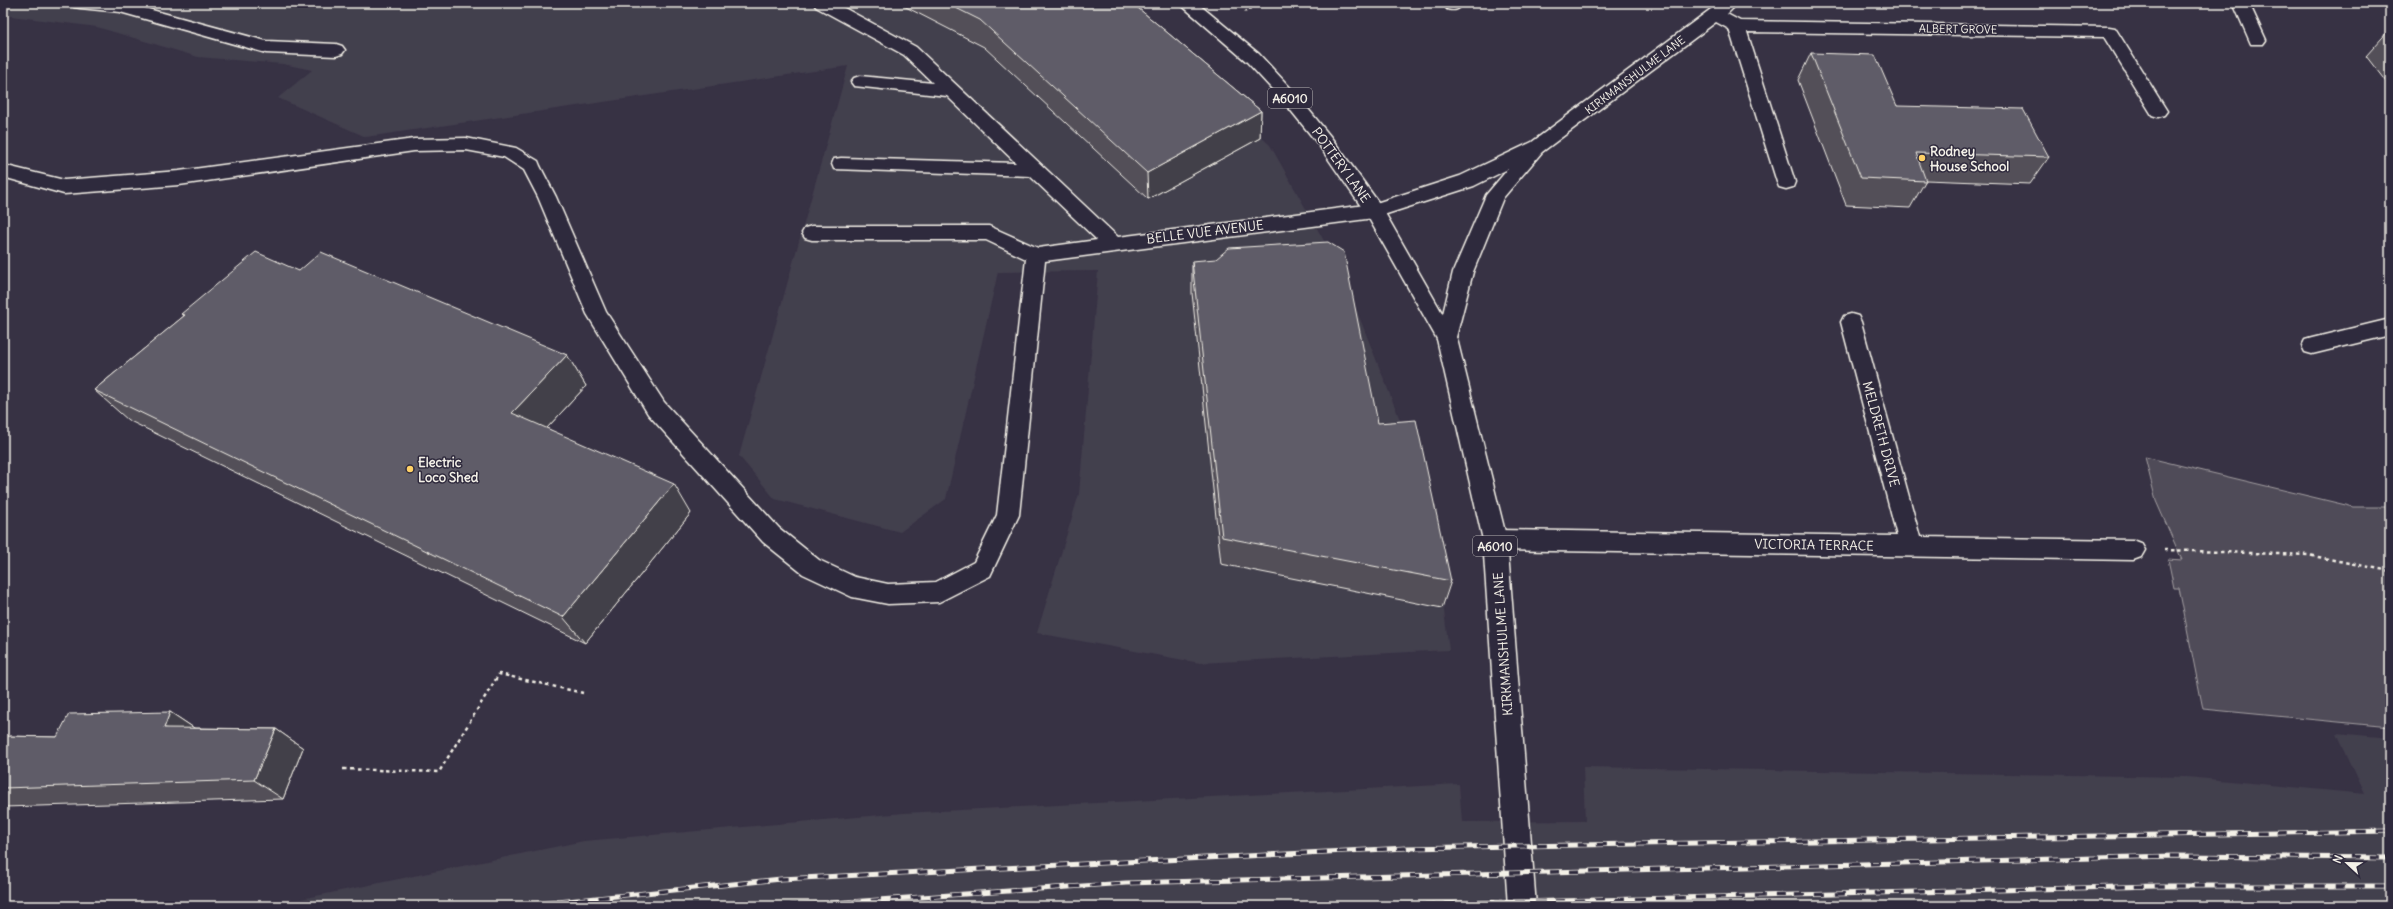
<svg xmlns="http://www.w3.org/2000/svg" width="2393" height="909" font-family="Delius,sans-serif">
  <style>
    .built { fill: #433f4e }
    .green { fill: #504b59; stroke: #a29ea0 }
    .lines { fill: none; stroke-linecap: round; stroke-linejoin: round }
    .minor-casing { stroke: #f4f1e8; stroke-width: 3 }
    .highway-casing { stroke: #f4f1e8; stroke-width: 3 }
    .path-far1 { stroke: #f4f1e8; stroke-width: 2; stroke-dasharray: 2.5 2.5; stroke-linecap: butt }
    .path { stroke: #f4f1e8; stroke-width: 2.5; stroke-dasharray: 3.5 3.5; stroke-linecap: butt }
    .minor { fill: #2f2a3d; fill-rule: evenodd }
    .highway { fill: #2f2a3d; fill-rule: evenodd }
    .rail-casing { stroke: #f4f1e8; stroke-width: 5 }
    .rail { stroke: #2f2a3d; stroke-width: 3.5; stroke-dasharray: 10; stroke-linecap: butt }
    .wall { fill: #524f59; stroke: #f4f1e8 }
    .shaded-wall { fill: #424048; stroke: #f4f1e8 }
    .building { fill: #5f5c67; stroke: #f4f1e8 }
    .poi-dot { fill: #ffd166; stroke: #2f2a3d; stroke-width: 1.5 }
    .labels { text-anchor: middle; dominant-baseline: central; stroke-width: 3; stroke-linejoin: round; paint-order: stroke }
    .far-street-label { font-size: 11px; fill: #f4f1e8; stroke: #2f2a3d }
    .shield { fill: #2f2a3d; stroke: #b9b5b5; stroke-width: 1 }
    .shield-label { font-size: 12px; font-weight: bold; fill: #f4f1e8 }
    .poi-label { font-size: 13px; font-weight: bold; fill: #f4f1e8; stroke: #2f2a3d; text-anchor: start }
    .street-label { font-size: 13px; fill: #f4f1e8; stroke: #2f2a3d }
  </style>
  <rect width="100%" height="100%" fill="#373244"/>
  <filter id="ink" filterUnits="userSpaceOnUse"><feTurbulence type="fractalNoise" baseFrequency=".025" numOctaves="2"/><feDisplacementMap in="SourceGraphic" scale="8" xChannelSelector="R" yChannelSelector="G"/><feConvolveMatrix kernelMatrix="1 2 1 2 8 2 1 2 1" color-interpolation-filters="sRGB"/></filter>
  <g filter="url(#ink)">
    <path class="built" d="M3 3H1112L1270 145 1341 271 1429 493 1449 650 1200 663 1037 633 1079 494 1098 271 998 272 946 499 900 532 775 499 739 456 848 66 366 137 278 98 312 70 283 64 198 57 97 27 3 15Z
      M2337 733 2390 738V906H139L301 899 584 841 904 813 1459 784 1462 822 1585 821 1583 767 2187 777 2365 794Z"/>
    <path class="green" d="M2145 457 2354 507H2390V727L2203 709 2179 588H2174L2168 559 2182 560 2156 501Z"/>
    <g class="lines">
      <defs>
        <path id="minor" d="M72 3H126L266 41 336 44 342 46 345 50 342 54 336 56 266 53 120 12 80 8 74 7Z
          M814 3H835L916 47 1118 237 1373 204 1460 176 1532 142 1719 3H1738L1727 14 1740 21 2109 27 2115 28 2167 111 2164 115 2158 117 2152 115 2104 37 1747 32 1795 182 1793 187 1786 189 1779 187 1777 182 1729 29 1716 22 1542 152 1503 198 1473 272 1454 345 1447 347 1440 345 1437 339 1453 272 1486 195 1508 169 1474 186 1374 218 1045 261 1019 515 990 576 939 602 888 604 852 597 803 574 763 542 648 414 587 314 538 197 524 170 504 157 466 150 414 151 179 185 64 194 3 177V165L64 180 179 171 414 139 466 138 516 148 538 161 540 166 556 197 606 312 664 402 779 528 819 560 855 577 888 584 936 582 974 562 997 515 1026 259 986 240H812L805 238 802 233 805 228 812 226H989L1038 248 1097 240 1030 176 834 169 832 164 834 159 841 158 1016 163 947 96 854 86 851 82 854 78 860 76 933 83 904 55 816 7Z
          M1446 3H1463C1459 10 1455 11 1447 9L1445 5Z
          M2233 3H2249L2266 40 2263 44H2251Z
          M1851 314 1858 316 1861 322 1920 537 2133 540 2141 543 2145 550 2141 557 2133 560 1495 550 1487 547 1483 540 1487 533 1495 530 1897 536 1841 322 1844 316Z
          M2390 319V335L2312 354 2305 352 2302 346 2305 340 2312 338Z"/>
        <path id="highway" d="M1179 3H1197L1259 54 1296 94 1330 136 1381 206 1457 339 1507 540 1536 906H1508L1483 540 1437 339 1367 215 1318 144 1284 102 1247 62Z"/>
      </defs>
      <use href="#minor" class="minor-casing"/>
      <use href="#highway" class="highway-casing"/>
      <path class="path-far1" d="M1245 12 1254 6V3"/>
      <path class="path" d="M2164 550 2308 555 2390 571
        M343 769 439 772 499 674 583 693"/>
      <use href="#minor" class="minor"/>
      <use href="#highway" class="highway"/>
      <defs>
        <path id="rail" d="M519 906 781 879 1407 848 2390 831
          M791 906 1126 883 2173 856 2390 858
          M1355 906 2157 886H2390"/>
      </defs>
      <use href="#rail" class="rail-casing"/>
      <use href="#rail" class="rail"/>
    </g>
    <path class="wall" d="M898 3H1132L1261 111 1260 138 1148 199 984 47Z
      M2390 29V87L2366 56Z
      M1811 53 1897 106 2049 157 2030 184 1926 180 1910 208 1846 205 1798 80Z
      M1192 261 1378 423 1451 581 1442 608 1221 564 1192 293Z
      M299 271 567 355 586 386 547 428 691 513 585 643 128 420 94 390 184 316 181 314Z
      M170 712 194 728 276 729 303 748 283 799 3 807V736L57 737Z"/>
    <path class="shaded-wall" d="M1261 111 1260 138 1148 199 1147 173Z
      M567 355 586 386 533 443 512 413Z
      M674 484 691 513 585 643 563 617Z
      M170 712 200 732 164 728Z
      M276 729 303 748 283 799 254 780Z"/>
    <path class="building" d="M946 3H1132L1261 111 1147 173 980 20Z
      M1811 53 1875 55 1897 106 2023 109 2049 157 1916 153 1926 181 1861 178Z
      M1328 242 1344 252 1378 423 1416 420 1451 581 1222 537 1192 261 1216 259 1229 248Z
      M256 252 299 271 321 252 567 355 512 413 674 484 563 617 94 390 185 315 181 314Z
      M170 712 164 728 276 729 254 780 3 788V736L57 737 69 714Z"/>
  </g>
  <g class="poi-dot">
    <circle cx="1922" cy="158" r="4"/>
    <circle cx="410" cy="469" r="4"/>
  </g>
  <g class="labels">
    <g class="far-street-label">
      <text transform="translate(1958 29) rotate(1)">ALBERT GROVE</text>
      <text transform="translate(1635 75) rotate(-37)">KIRKMANSHULME LANE</text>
    </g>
    <g class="shield">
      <rect x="1268" y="88" width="44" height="20" rx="3"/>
      <rect x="1473" y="536" width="44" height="20" rx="3"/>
    </g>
    <g class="shield-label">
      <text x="1290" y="98">A6010</text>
      <text x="1495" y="546">A6010</text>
    </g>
    <g class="poi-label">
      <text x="1930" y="151">Rodney<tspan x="1930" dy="15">House School</tspan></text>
      <text x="418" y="462">Electric<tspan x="418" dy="15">Loco Shed</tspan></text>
    </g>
    <g class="street-label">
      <text transform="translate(1341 165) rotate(54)">POTTERY LANE</text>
      <text transform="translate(1205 232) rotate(-7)">BELLE VUE AVENUE</text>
      <text transform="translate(1881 434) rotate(75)">MELDRETH DRIVE</text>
      <text transform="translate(1814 545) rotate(1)">VICTORIA TERRACE</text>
      <text transform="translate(1503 644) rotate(-94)">KIRKMANSHULME LANE</text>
    </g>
  </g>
  <rect width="2393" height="909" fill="none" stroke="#2f2a3d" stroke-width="16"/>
  <rect x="8" y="8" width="2377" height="893" fill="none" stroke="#f4f1e8" stroke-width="1.5" filter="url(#ink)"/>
  <g transform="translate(2347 863) rotate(292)" stroke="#2f2a3d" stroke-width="3" paint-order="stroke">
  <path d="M0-3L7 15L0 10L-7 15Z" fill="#f4f1e8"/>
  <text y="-6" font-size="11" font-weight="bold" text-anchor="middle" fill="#f4f1e8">N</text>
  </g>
</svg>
